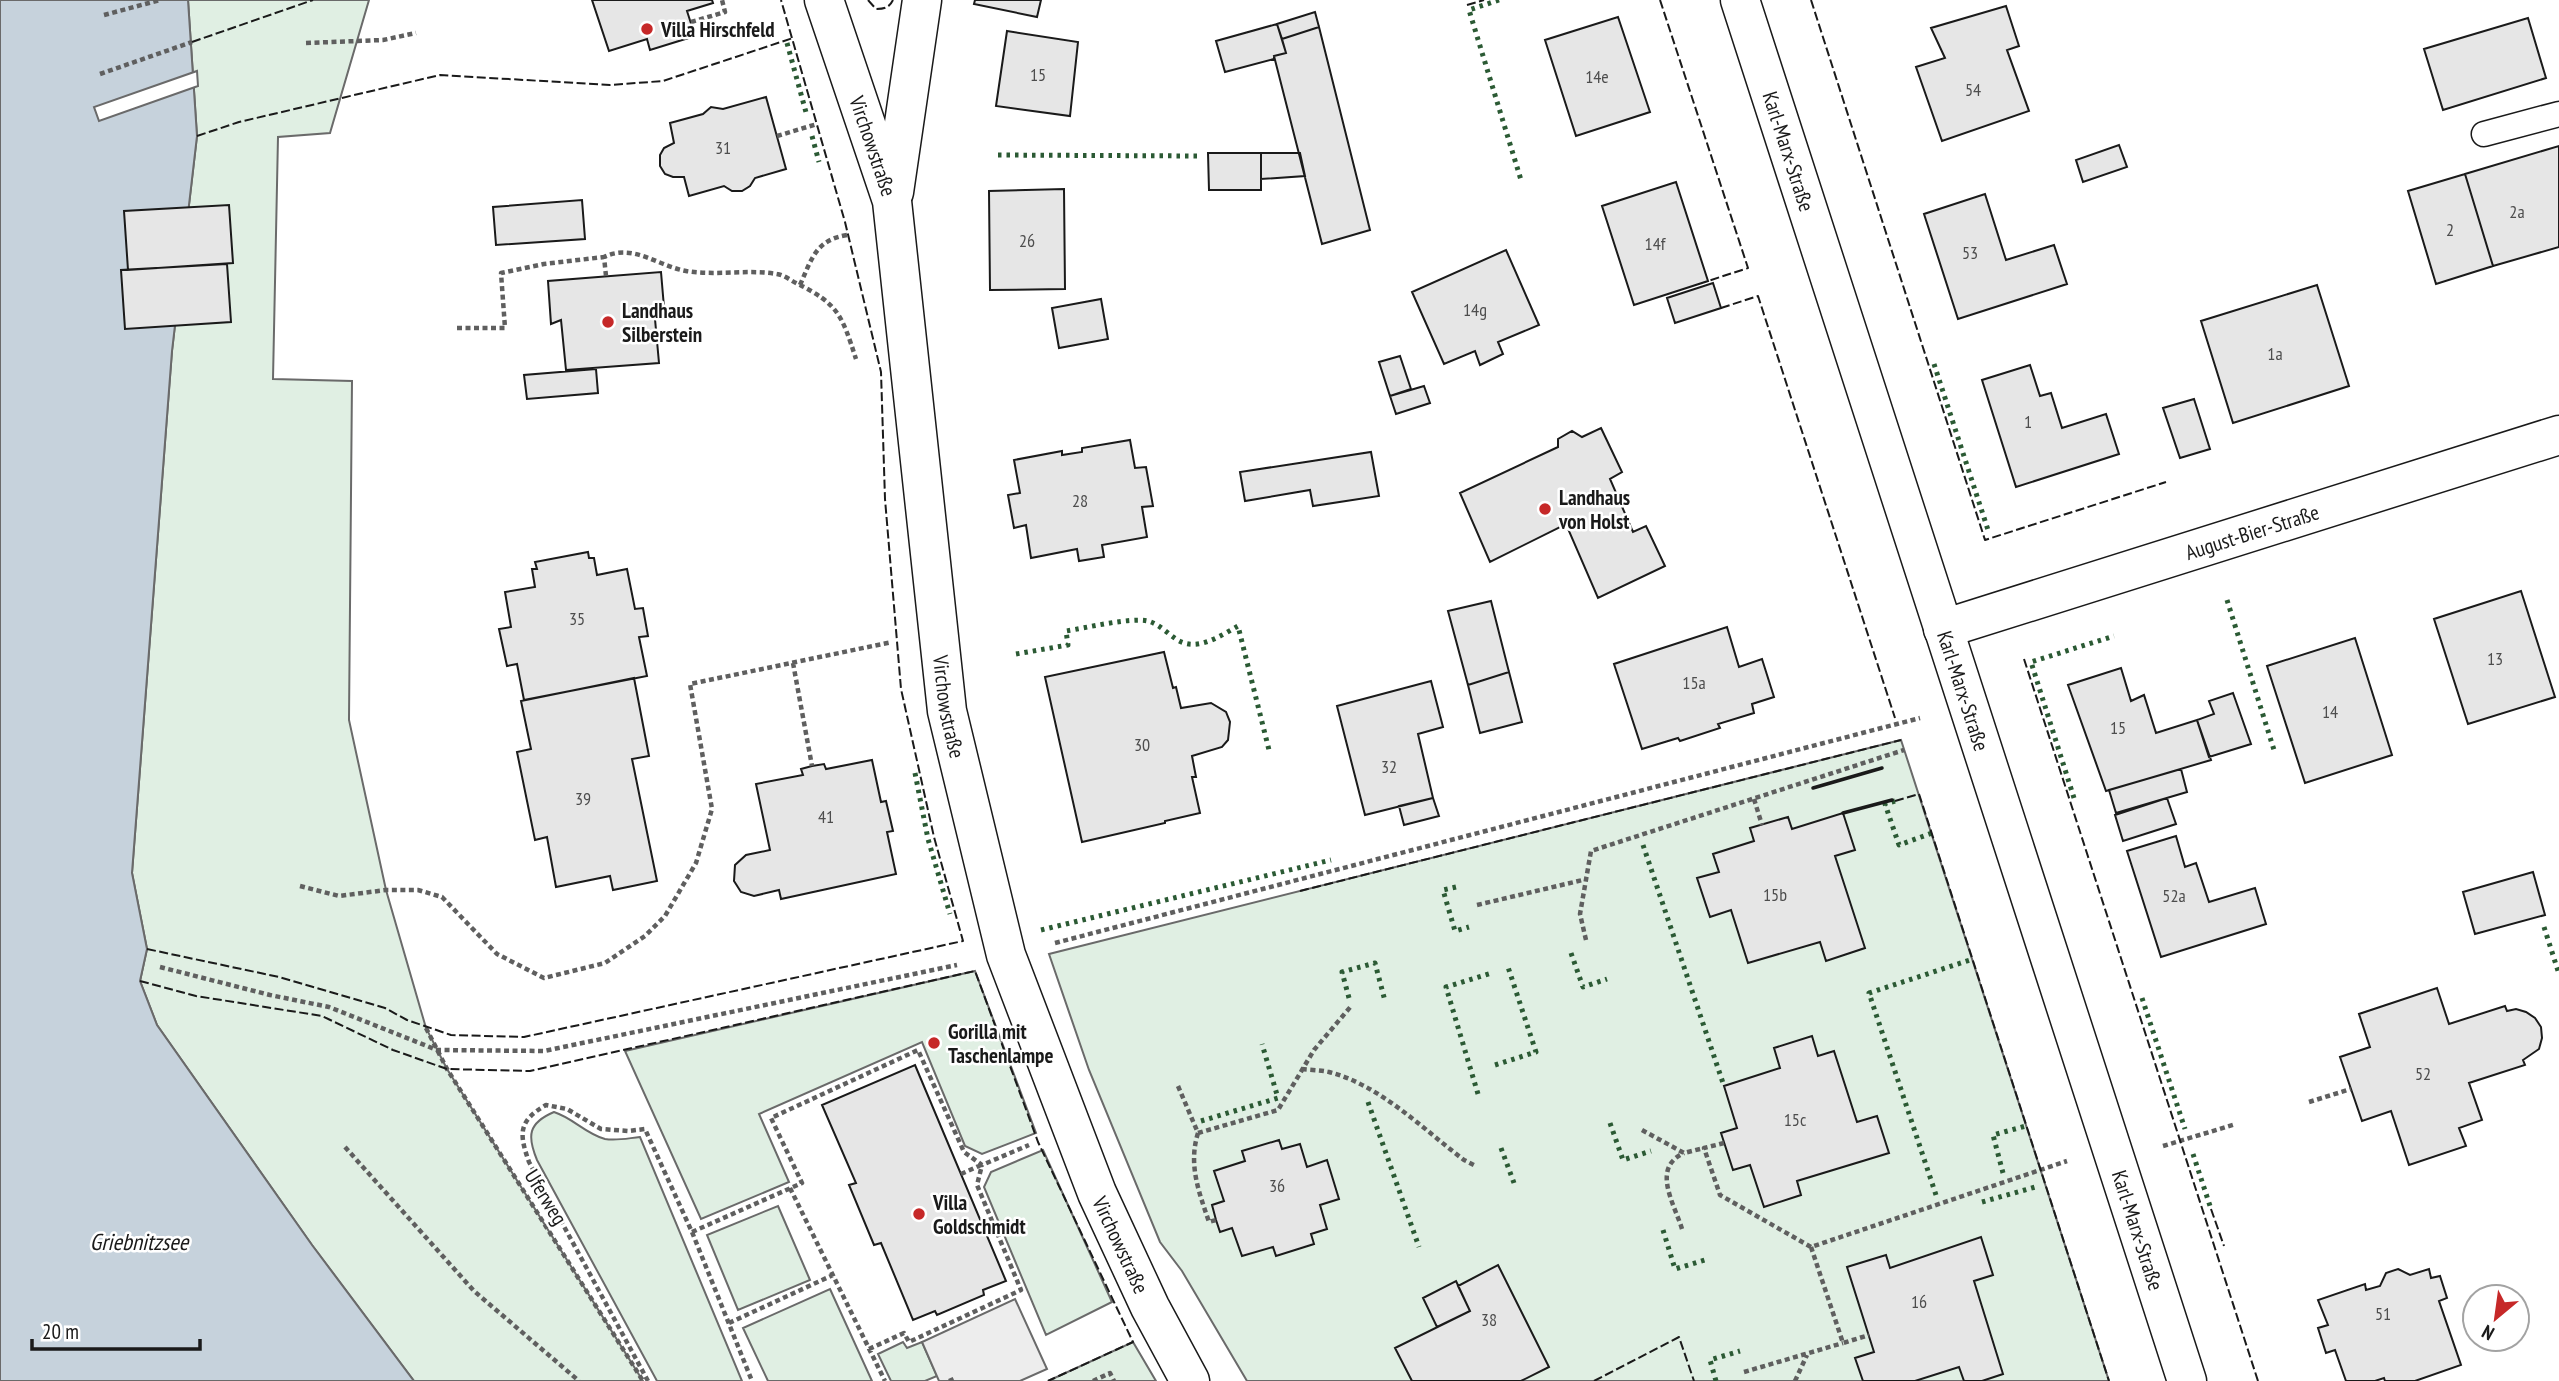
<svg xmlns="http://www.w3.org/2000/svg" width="2559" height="1381" font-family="'PT Sans Narrow',sans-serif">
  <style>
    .green { fill: #e0efe3; stroke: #6a6a6a; stroke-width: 2 }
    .parking { fill: #ededed; stroke: #6a6a6a; stroke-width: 2 }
    .water { fill: #c6d2dc; stroke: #6a6a6a; stroke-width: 2 }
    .pier { fill: #fff; stroke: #6a6a6a; stroke-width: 2 }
    .building { fill: #e6e6e6; stroke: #1a1a1a; stroke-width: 2 }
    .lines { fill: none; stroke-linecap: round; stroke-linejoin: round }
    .lane-casing { stroke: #1a1a1a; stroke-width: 27 }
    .street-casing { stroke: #1a1a1a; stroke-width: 41 }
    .secondary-casing { stroke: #1a1a1a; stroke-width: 41 }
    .path { stroke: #5f5f5f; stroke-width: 4.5; stroke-dasharray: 5 3.5; stroke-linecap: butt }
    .lane { stroke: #fff; stroke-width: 24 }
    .street { stroke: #fff; stroke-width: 38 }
    .secondary { stroke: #fff; stroke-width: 38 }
    .hedge { stroke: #2b5a34; stroke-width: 5; stroke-dasharray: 3.5 5; stroke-linecap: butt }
    .fence { stroke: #1a1a1a; stroke-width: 2; stroke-dasharray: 9 3.5; stroke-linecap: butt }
    .wall { stroke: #1a1a1a; stroke-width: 3.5 }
    .poi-dot { fill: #c62828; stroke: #fff; stroke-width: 2.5 }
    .labels { text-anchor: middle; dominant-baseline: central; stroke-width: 5; stroke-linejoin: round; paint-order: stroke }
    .number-label { font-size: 18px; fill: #4d4d4d }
    .poi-label { font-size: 21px; font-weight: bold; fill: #1a1a1a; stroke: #fff; text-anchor: start }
    .street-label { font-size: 21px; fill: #1a1a1a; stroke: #fff }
    .water-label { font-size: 23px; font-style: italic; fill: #1a1a1a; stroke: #fff }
  </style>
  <rect width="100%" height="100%" fill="#fff"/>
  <path class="green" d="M188 0H369L330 133 278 137 273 379 352 381 349 720 386 890 426 1028 447 1069 643 1381H414L312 1245 157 1025 140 981 147 949 132 873 172 351 197 136Z
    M1901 740 2109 1381H1247L1182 1271 1160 1242 1089 1070 1049 954Z
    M975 971 1036 1133 982 1154 965 1146 922 1042 759 1114 789 1182 701 1219 625 1051Z
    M554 1112C573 1118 586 1134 605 1139 617 1141 629 1138 640 1137L742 1381H657L537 1160C527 1136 528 1123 554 1112Z
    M1043 1150 1112 1302 1046 1335 984 1187 991 1172Z
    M778 1206 810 1280 738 1310 707 1235Z
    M830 1289 872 1381H768L743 1328Z
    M903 1342 907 1348 922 1342 937 1376 925 1381H891L878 1354Z
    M1133 1342 1156 1381H1048Z"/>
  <path class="parking" d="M1015 1299 1047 1369 1020 1381H939L922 1342Z"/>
  <path class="water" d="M0 0H188L197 136 172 351 132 873 147 949 140 981 157 1025 312 1245 414 1381H0Z"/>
  <path class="pier" d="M197 71 198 86 99 121 94 107Z"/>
  <path class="building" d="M592 0H712L713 3 687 11 695 36 650 50 647 39 609 51Z
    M975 0H1041L1037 17 974 4Z
    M2006 6 2019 46 2007 50 2029 111 1942 141 1916 67 1945 58 1931 28Z
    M1315 12 1319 27 1282 39 1277 24Z
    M1618 17 1650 112 1576 136 1545 40Z
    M2528 18 2546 78 2443 110 2424 49Z
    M1277 24 1286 53 1274 56V59L1225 72 1216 41Z
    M1319 27 1370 230 1322 244 1274 56 1286 53 1282 39Z
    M1007 31 1078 42 1070 116 996 106Z
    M766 97 786 169 755 178 750 186 742 191H732L724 186 689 196 684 177H673L665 174 660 166V155L664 148 674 143 670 123 703 114 711 107 723 109Z
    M2119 145 2127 167 2083 182 2076 160Z
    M2559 146V247L2493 266 2465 174Z
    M1208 153H1261V190H1209Z
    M1261 153H1300L1305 176 1261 179Z
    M2465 174 2493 266 2436 284 2408 191Z
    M1676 182 1708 281 1634 305 1602 206Z
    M1064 189 1065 289 990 290 989 191Z
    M1985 194 2006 260 2054 245 2067 284 1958 319 1924 214Z
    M582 200 585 239 496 245 493 207Z
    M229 205 233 263 128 270 124 211Z
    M1506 250 1539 325 1498 342 1503 354 1480 365 1475 351 1444 364 1412 292Z
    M227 264 231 322 125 329 121 270Z
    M661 272 665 319H655L659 363 566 370 561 320 551 324 548 281Z
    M1713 283 1721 308 1675 323 1667 298Z
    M2317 285 2349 386 2233 423 2201 321Z
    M1101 299 1108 339 1059 348 1052 308Z
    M1400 356 1411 389 1390 396 1379 362Z
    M2030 365 2040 396 2051 393 2062 428 2106 414 2119 454 2016 487 1982 380Z
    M596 369 598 393 527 399 524 375Z
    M1424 386 1430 403 1396 414 1390 396Z
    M2194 399 2210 449 2180 458 2163 408Z
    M1601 428 1622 472 1610 479 1633 532 1646 526 1665 566 1598 598 1566 524 1490 562 1460 493 1558 447V439L1572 431 1582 437Z
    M1130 440 1135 468 1146 467 1153 506 1142 507 1147 537 1102 545 1104 557 1079 561 1077 549 1031 558 1026 525 1014 528 1008 495 1020 493 1014 460 1062 451V455L1082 452V448Z
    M1371 452 1379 496 1313 506 1310 490 1245 501 1240 472Z
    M588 552 589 558H594L597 575 627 569 635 609 643 608 648 636 639 637 647 676 524 700 517 664 507 666 499 629 511 627 505 592 535 587 532 569H537L535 562Z
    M2521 591 2555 697 2468 724 2434 619Z
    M1491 601 1509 672 1468 685 1448 611Z
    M1727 627 1739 667 1762 659 1774 697 1752 704 1754 713 1718 724 1720 728 1680 741 1678 738 1642 749 1614 664Z
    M2355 638 2392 755 2305 783 2267 666Z
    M1164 652 1173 688 1176 687 1181 708 1211 703 1226 712 1230 722 1228 740 1222 747 1192 756 1196 777H1192L1200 813 1165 821V823L1082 842 1045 677Z
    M2121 668 2131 701 2144 695 2156 733 2197 720 2211 760 2106 791 2068 685Z
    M1509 672 1522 722 1480 733 1468 685Z
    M634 678 649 756 632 759 657 881 613 890 610 876 556 887 547 837 535 840 517 752 531 749 521 701Z
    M1431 681 1443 727 1418 734 1433 798 1365 815 1337 706Z
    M2233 693 2251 744 2209 757 2197 720 2214 714 2209 701Z
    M872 760 881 802 886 801 893 831 887 832 896 874 781 899 779 890 754 896 741 892 734 881 735 865 746 855 770 850 756 784 803 775 801 769 812 766 824 764 826 769Z
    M2181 769 2187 792 2116 813 2109 790Z
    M1433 798 1439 816 1404 825 1399 806Z
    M2167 798 2176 824 2123 841 2115 815Z
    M1843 813 1855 850 1835 856 1865 948 1826 961 1820 942 1748 963 1731 910 1710 917 1697 878 1719 872 1713 854 1754 841 1750 828 1788 817 1792 829Z
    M2176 836 2185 867 2196 863 2209 902 2255 888 2266 924 2161 957 2127 851Z
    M2533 872 2545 915 2475 934 2463 892Z
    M2437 988 2449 1024 2505 1006 2507 1011 2516 1009 2526 1012 2535 1018 2541 1027 2542 1038 2539 1049 2523 1060 2525 1065 2469 1083 2482 1120 2459 1128 2466 1146 2409 1165 2391 1111 2362 1121 2340 1057 2370 1047 2359 1014Z
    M1812 1036 1818 1056 1834 1051 1857 1122 1877 1116 1889 1153 1797 1181 1801 1195 1764 1207 1750 1165 1733 1170 1721 1133 1737 1128 1724 1086 1780 1068 1774 1048Z
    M915 1065 1006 1281 983 1290 984 1295 937 1315 935 1311 913 1320 881 1243 874 1245 849 1185 856 1183 822 1105Z
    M1279 1140 1282 1149 1300 1144 1307 1167 1327 1160 1339 1199 1320 1205 1327 1229 1311 1234 1314 1244 1276 1256 1273 1247 1242 1256 1232 1228 1220 1232 1216 1220 1212 1205 1224 1201 1214 1171 1245 1161 1242 1151Z
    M1981 1237 1993 1275 1974 1281 2003 1374 1982 1381H1964L1959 1367 1915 1381H1863L1855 1358 1874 1352 1847 1267 1886 1255 1890 1268Z
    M1498 1265 1549 1367 1521 1381H1412L1395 1348 1470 1311 1458 1286Z
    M2398 1269 2410 1275 2429 1269 2431 1278 2440 1276 2447 1298 2439 1301 2461 1365 2415 1381H2385L2384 1378 2375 1381H2346L2335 1350 2326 1353 2318 1328 2328 1325 2318 1300 2365 1284 2366 1290 2380 1286 2386 1273Z
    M1456 1281 1470 1311 1437 1327 1423 1298Z"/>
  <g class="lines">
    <defs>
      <path id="lane" d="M2484 134 2559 114"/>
      <g id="street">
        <path id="s1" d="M824 0 892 201 947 711 1006 955 1097 1193 1150 1307 1190 1381"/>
        <path d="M894 192 922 0"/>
        <path id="s2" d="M1943 629 2559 435"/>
      </g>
      <g id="secondary">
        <path id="s3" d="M1740 0 2187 1381"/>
      </g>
    </defs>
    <use href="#lane" class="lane-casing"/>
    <use href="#street" class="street-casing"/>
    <use href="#secondary" class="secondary-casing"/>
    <path class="path" d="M104 15 160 0
      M691 22 725 12 722 0
      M306 43 383 40 416 33
      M100 74 192 42
      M777 136 817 124
      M606 276 604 257C633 243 658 266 686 271 716 276 748 269 777 274 784 275 790 280 796 283 839 304 842 316 856 359
      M800 285C812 258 816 240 847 235
      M457 328H505L501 273 544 264 604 257
      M793 663 812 766
      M1754 799 1762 825
      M300 886 339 896 386 890H418L442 897 497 954 544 978 605 963 645 936 665 916 696 863 712 809 690 684 892 642
      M1477 905 1587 879
      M1586 940 1580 914 1591 851 1904 750
      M1055 943 1920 718
      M160 967 270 995 329 1007 437 1050 544 1051 957 965
      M426 1028 447 1069 643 1381
      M1302 1069C1310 1070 1320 1070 1329 1072 1380 1085 1423 1129 1464 1160L1476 1166
      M1178 1086 1198 1133C1188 1165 1199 1192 1209 1222L1216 1220
      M2309 1102 2351 1089
      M1642 1130 1684 1153 1704 1148
      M1198 1133 1278 1110 1314 1050 1352 1005
      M1724 1143 1704 1148 1720 1195 1811 1247 2067 1161
      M2163 1146 2236 1124
      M345 1147 474 1291 579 1381
      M961 1174 981 1165
      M790 1188 885 1381
      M1682 1229C1674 1203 1651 1168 1684 1153
      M692 1232 802 1183 771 1118 918 1050 964 1152 982 1165 1029 1145
      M1811 1247 1843 1343 1869 1335
      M729 1323 833 1275
      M869 1349 904 1333 909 1342 1021 1290 977 1185 982 1165
      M1744 1372 1843 1343
      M648 1381 529 1162C519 1134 518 1121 546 1105L567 1109 601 1129 628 1131 645 1129 692 1232 752 1381
      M949 1381 956 1378
      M1093 1381 1110 1373 1114 1381
      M1795 1381 1807 1355"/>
    <use href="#lane" class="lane"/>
    <use href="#street" class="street"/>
    <use href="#secondary" class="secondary"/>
    <path class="hedge" d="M1499 0 1469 10 1521 180
      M787 43 807 116
      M812 136 819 162
      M998 155 1197 156
      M1934 364 1989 533
      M2227 600 2274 750
      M1016 654 1068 645 1066 631C1085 628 1131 617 1148 621 1159 624 1167 633 1176 639 1196 653 1220 636 1238 626L1270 754
      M915 773 928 839 950 914
      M2074 798 2031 662 2114 636
      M1895 801 1885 804 1899 845 1932 833
      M1643 845 1724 1086
      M1456 887 1443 890 1455 931 1469 927
      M2544 927 2559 974
      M1041 930 1331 860
      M1571 953 1583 987 1607 979
      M1349 998 1342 972 1375 963 1385 1001
      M2142 998 2185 1129
      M1495 1065 1536 1052 1508 967
      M1478 1094 1446 987 1492 973
      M1368 1102 1419 1247
      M1201 1121 1278 1098 1262 1044
      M1610 1123 1623 1160 1651 1151
      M1501 1148 1514 1183
      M2193 1154 2211 1209
      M2003 1173 1993 1135 2026 1126
      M1936 1195 1869 993 1973 959
      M1982 1202 2039 1186
      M1663 1230 1675 1269 1705 1260
      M1716 1381 1710 1360 1740 1351"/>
    <path class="fence" d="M868 0 876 9C884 9 889 8 893 0
      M1660 0 1748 268 1708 281
      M1811 0 1985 540 2166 482
      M1467 5 1484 0
      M192 42 313 0
      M197 136 239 122 440 75 610 85 663 81 793 38
      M1721 308 1758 296 1895 718
      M2024 659 2258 1381
      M1895 801 1919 794 2109 1381
      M1300 891 1901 740
      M147 949 279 977 385 1008 407 1020 451 1035 524 1037 963 941 934 837 901 689 885 499 881 372 845 222 781 0
      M140 981 196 996 322 1016 393 1050 447 1069 530 1071 975 971 1038 1142 1133 1342 1048 1381
      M2211 1209 2224 1246
      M1594 1381 1679 1337 1694 1381"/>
    <path class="wall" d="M1813 788 1882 768
      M1843 813 1892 800"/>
  </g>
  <g class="poi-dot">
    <circle cx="647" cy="29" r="7"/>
    <circle cx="608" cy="322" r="7"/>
    <circle cx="1545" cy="509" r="7"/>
    <circle cx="934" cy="1043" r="7"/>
    <circle cx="919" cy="1214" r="7"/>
  </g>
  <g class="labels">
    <g class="number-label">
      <text x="1038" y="74">15</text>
      <text x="1597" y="76">14e</text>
      <text x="1973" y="89">54</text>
      <text x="723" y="147">31</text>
      <text x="2517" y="211">2a</text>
      <text x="2450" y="229">2</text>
      <text x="1027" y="240">26</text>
      <text x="1655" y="243">14f</text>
      <text x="1970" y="252">53</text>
      <text x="1475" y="309">14g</text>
      <text x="2275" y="353">1a</text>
      <text x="2028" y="421">1</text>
      <text x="1080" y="500">28</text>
      <text x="577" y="618">35</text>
      <text x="2495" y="658">13</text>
      <text x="1694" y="682">15a</text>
      <text x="2330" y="711">14</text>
      <text x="2118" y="727">15</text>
      <text x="1142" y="744">30</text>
      <text x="1389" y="766">32</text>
      <text x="583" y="798">39</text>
      <text x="826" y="816">41</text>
      <text x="1775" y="894">15b</text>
      <text x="2174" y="895">52a</text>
      <text x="2423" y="1073">52</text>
      <text x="1795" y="1119">15c</text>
      <text x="1277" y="1185">36</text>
      <text x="1919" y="1301">16</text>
      <text x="2383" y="1313">51</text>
      <text x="1489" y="1319">38</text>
    </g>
    <g class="poi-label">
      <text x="661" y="29">Villa Hirschfeld</text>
      <text x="622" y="310">Landhaus<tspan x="622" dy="24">Silberstein</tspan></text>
      <text x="1559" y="497">Landhaus<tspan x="1559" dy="24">von Holst</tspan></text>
      <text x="948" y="1031">Gorilla mit<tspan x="948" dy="24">Taschenlampe</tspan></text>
      <text x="933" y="1202">Villa<tspan x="933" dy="24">Goldschmidt</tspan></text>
    </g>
    <g class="street-label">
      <text stroke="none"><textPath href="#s1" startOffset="154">Virchowstraße</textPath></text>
      <text stroke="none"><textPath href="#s3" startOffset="159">Karl-Marx-Straße</textPath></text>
      <text stroke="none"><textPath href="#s2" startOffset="324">August-Bier-Straße</textPath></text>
      <text stroke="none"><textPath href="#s3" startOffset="726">Karl-Marx-Straße</textPath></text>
      <text stroke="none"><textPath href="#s1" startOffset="721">Virchowstraße</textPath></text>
      <text transform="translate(546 1197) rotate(58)">Uferweg</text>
      <text stroke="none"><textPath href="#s3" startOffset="1293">Karl-Marx-Straße</textPath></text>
      <text stroke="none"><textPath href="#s1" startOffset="1288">Virchowstraße</textPath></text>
    </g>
    <g class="water-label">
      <text x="139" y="1241">Griebnitzsee</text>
    </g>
  </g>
  <g transform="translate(2496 1318) rotate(209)"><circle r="33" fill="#ffffff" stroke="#a3a3a3" stroke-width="2"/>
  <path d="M0-5L12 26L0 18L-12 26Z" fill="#c62828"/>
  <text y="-10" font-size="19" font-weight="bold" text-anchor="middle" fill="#1a1a1a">N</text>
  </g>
  <path d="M32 1339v10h168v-10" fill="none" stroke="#1a1a1a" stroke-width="3.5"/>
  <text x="42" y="1339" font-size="21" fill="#1a1a1a" stroke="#ffffff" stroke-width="5" paint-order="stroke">20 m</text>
</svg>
